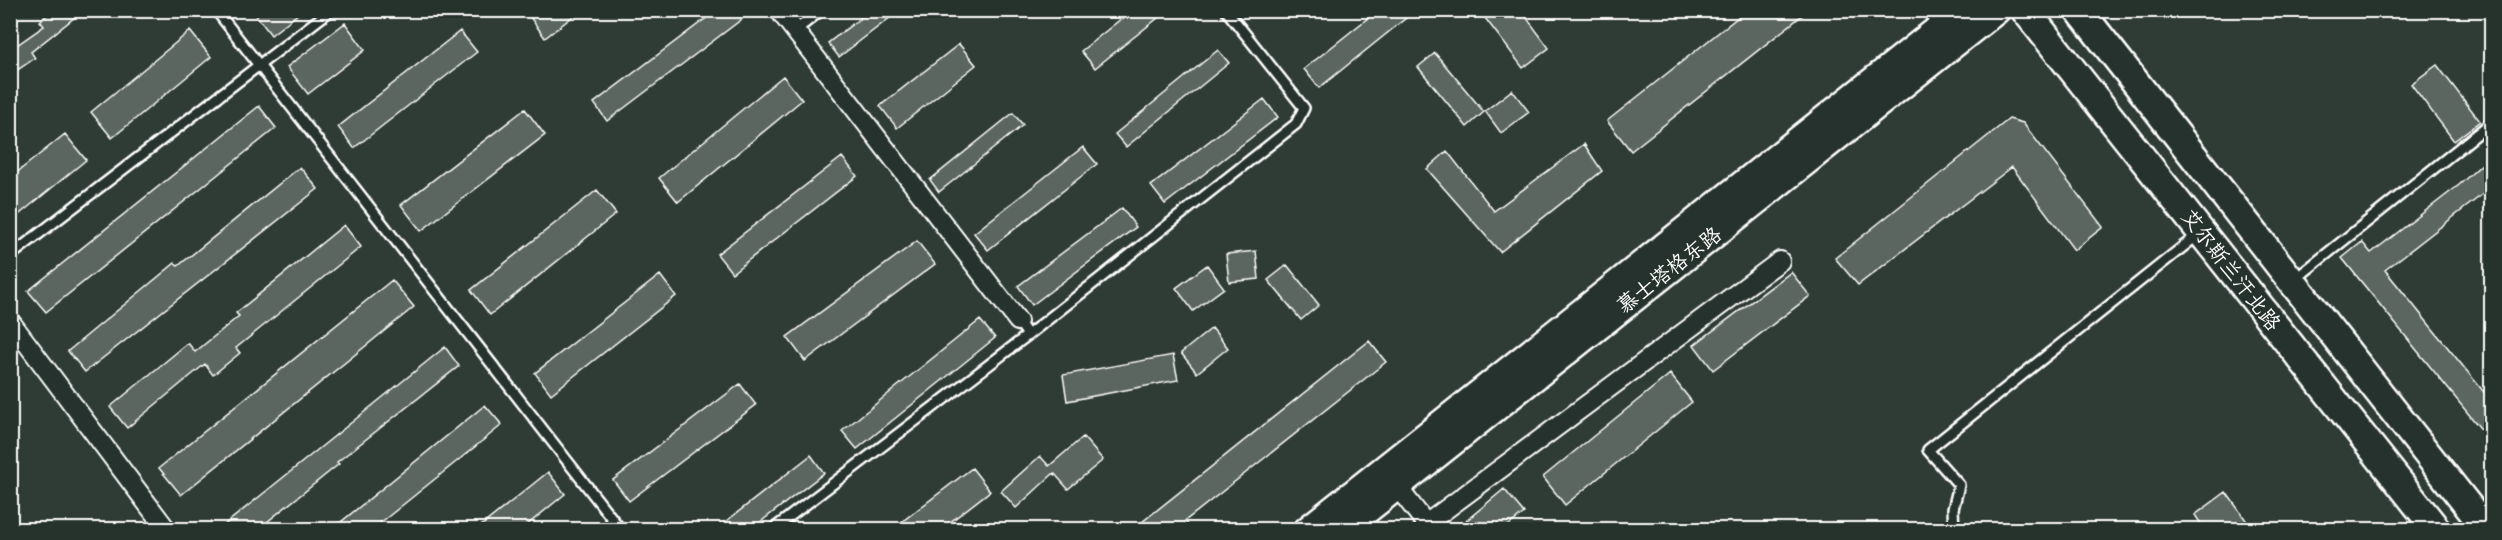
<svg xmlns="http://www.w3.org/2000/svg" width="2502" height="540" font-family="Caveat,'LXGW WenKai TC',sans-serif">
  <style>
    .building { fill: #5b6661; stroke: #fff; stroke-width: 1.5 }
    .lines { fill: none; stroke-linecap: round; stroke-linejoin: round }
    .service-casing { stroke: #fff; stroke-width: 14 }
    .minor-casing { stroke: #fff; stroke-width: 22 }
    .secondary-casing { stroke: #fff; stroke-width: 32 }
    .service { stroke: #26332d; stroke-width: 9 }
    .minor { stroke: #26332d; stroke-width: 18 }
    .secondary { stroke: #26332d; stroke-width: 27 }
    .labels { text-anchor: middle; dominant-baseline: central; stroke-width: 4.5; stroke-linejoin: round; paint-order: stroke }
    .street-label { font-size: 21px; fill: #fff; stroke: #26332d }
  </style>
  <rect width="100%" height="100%" fill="#2f3b35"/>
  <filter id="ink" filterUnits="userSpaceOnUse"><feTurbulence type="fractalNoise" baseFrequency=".0167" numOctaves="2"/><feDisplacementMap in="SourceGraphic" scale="12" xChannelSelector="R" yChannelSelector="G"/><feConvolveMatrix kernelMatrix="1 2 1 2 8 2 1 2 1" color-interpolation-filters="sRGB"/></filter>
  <g filter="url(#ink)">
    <path class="building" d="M53 10H84L31 52 35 58 10 75V50L44 26 40 21Z
      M252 10H303L271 35Z
      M525 10H581L545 38Z
      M717 10H754L607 121 594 103Z
      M871 10H900L839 57 828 43Z
      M1132 10H1168L1095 68 1081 51Z
      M1378 10H1416L1319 88 1304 69Z
      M1479 10H1521L1549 48 1523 68Z
      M1747 10H1809L1631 151 1607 121Z
      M345 23 365 50 308 94 287 67Z
      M190 31 211 57 112 138 91 112Z
      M460 31 477 52 354 148 338 127Z
      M959 44 976 65 897 128 880 106Z
      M1218 50 1229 63 1126 147 1115 134Z
      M1435 53 1484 112 1467 127 1418 67Z
      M2437 65 2480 121 2454 141 2411 84Z
      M783 76 802 100 678 202 659 178Z
      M1512 90 1529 112 1501 133 1485 111Z
      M1264 99 1278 117 1165 204 1151 186Z
      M259 106 276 128 46 312 28 291Z
      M525 109 545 135 421 231 401 205Z
      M1013 113 1023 125 939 192 930 180Z
      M2009 119 2023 123 2103 227 2074 250 2012 167 1858 285 1835 258Z
      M65 134 86 160 10 222V178Z
      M1584 144 1602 171 1500 252 1427 169 1447 151 1494 211Z
      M1083 147 1097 164 988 250 974 233Z
      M2492 155V187L2385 270 2492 402V443L2342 258 2362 242 2371 253 2459 185Z
      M842 157 857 176 732 273 717 254Z
      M300 167 318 189 85 372 68 351 175 263 178 266Z
      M597 190 616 214 490 315 471 290Z
      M1122 208 1136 227 1032 305 1018 286Z
      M344 225 361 247 236 348 240 353 213 375 205 364 127 428 110 407 188 343 195 352 239 316 236 313Z
      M917 241 935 264 805 361 787 337Z
      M1256 251 1259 279 1229 282 1226 254Z
      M1207 265 1224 288 1193 311 1176 288Z
      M1287 265 1319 305 1301 320 1268 280Z
      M1791 272 1810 296 1713 370 1694 345Z
      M660 275 676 296 551 394 535 373Z
      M392 280 414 307 181 495 159 468Z
      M980 320 995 338 857 449 842 431Z
      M1212 328 1228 348 1197 373 1181 353Z
      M1369 341 1386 362 1185 521 1192 530H1132Z
      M445 347 459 366 337 462 339 464 257 530H218Z
      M1173 355 1178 380 1067 401 1063 375Z
      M1670 374 1692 402 1565 505 1543 477Z
      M740 384 756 405 629 501 613 480Z
      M485 405 502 425 389 516 371 530H331Z
      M1083 437 1103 460 1068 489 1054 473 1016 508 1001 491 1040 456 1049 466Z
      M811 455 824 473 750 530H715Z
      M972 468 990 491 940 530H891Z
      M548 472 565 494 521 530H476Z
      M1504 489 1524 513 1503 530H1455Z
      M2226 492 2253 530H2205L2195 515Z"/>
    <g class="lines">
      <defs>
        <path id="service" d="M216 10 621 530
          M795 31 821 10
          M10 256 331 10
          M2294 280 2492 122
          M1018 321 1028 335 1296 124 1304 108 1226 10
          M772 530 1028 335
          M1954 530 1953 509 1959 485 1928 450 2199 234"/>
        <path id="minor" d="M779 10 1018 321
          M10 321 167 530
          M1396 485 1431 530
          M1426 524 1780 261"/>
        <path id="secondary" d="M2025 10 2437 530
          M2079 10 2487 530
          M1308 530 1963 10
          M1341 530 1996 10"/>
      </defs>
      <use href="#service" class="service-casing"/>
      <use href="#minor" class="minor-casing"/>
      <use href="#secondary" class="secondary-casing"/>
      <use href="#service" class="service"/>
      <use href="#minor" class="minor"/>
      <use href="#secondary" class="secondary"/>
    </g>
  </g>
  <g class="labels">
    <g class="street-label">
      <text transform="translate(1669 270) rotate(-38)">慕士塔格东路</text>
      <text transform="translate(2231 270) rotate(52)">艾尔斯兰汗北路</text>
    </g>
  </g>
  <rect width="2502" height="540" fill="none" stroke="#26332d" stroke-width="36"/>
  <rect x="18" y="18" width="2466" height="504" fill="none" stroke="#fff" stroke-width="2" filter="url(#ink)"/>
</svg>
